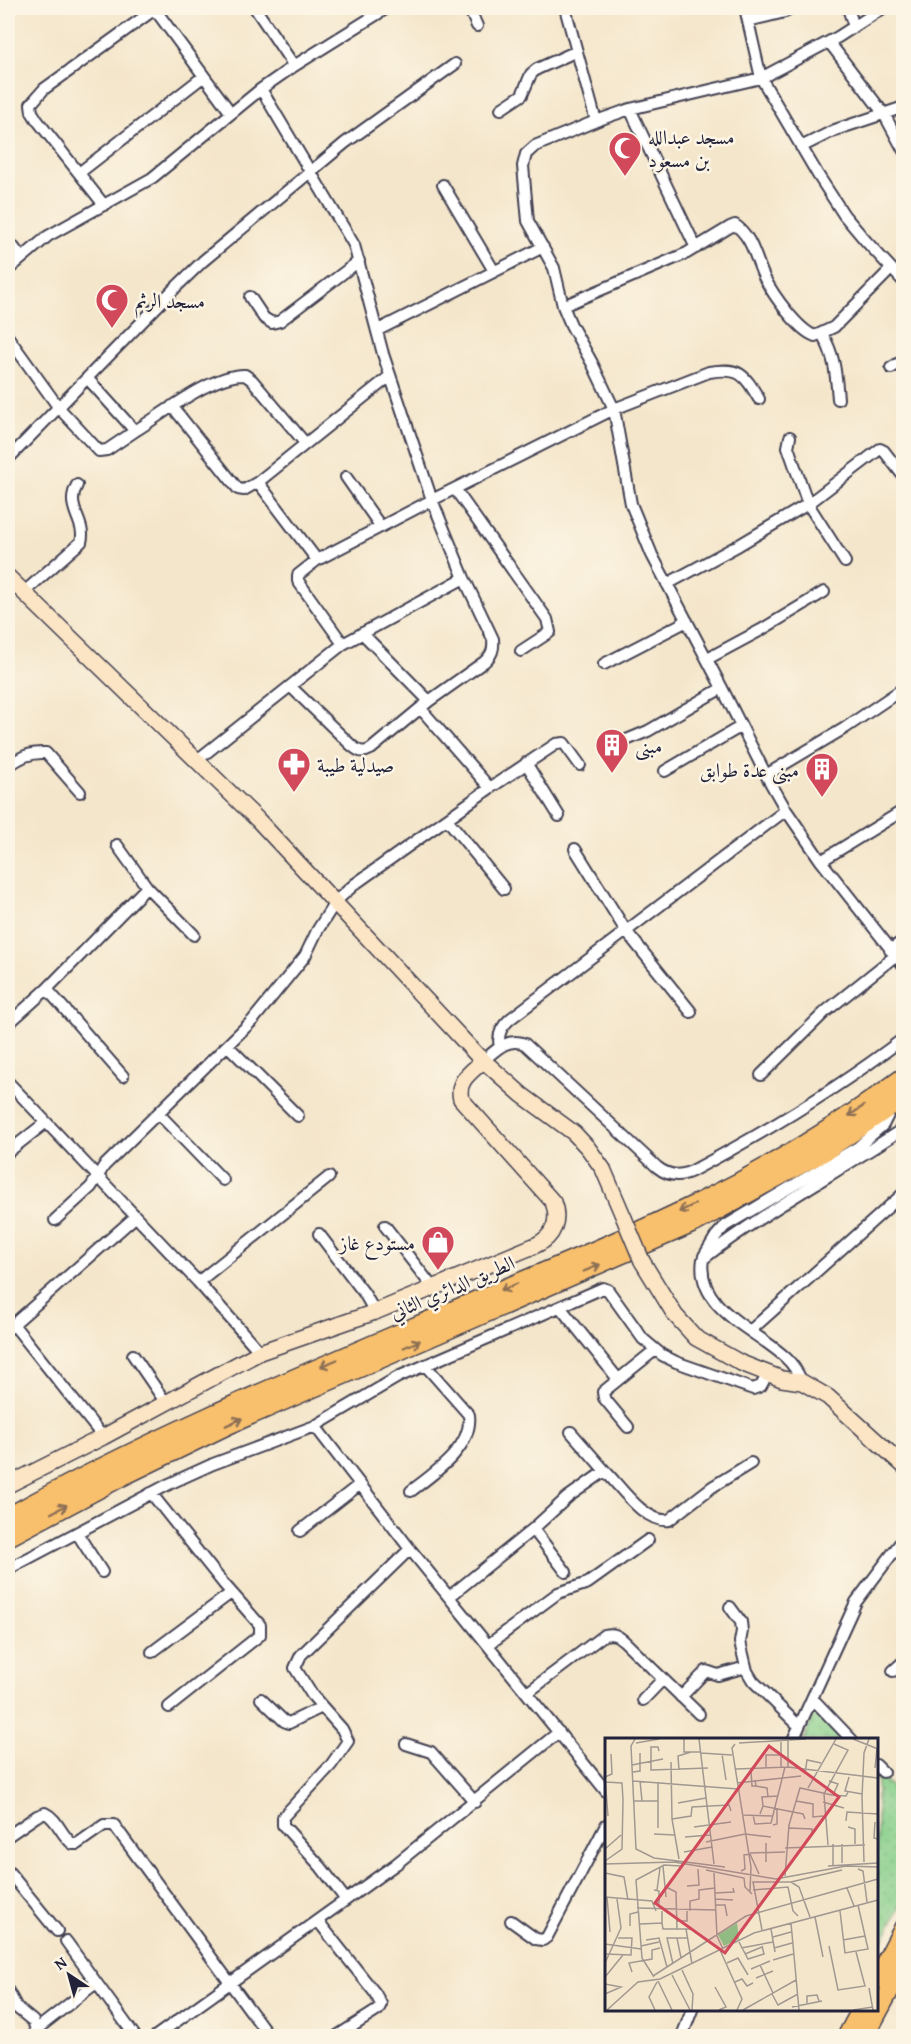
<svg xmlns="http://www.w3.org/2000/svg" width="911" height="2044" font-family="'Gentium Book Plus',Amiri,serif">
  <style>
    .grass { fill: url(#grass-dots); stroke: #547862; stroke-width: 1.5 }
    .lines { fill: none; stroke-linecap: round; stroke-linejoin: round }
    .street-casing { stroke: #423f51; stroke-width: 14 }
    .secondary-casing { stroke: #423f51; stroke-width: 18 }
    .highway-casing { stroke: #423f51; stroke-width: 21 }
    .street { stroke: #fff; stroke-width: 10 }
    .secondary { stroke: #fce5c4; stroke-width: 15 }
    .highway { stroke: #f8bf6c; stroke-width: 18 }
    .secondary-bridge-casing { stroke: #423f51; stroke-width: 18; stroke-linecap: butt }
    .secondary-bridge { stroke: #fce5c4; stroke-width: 15 }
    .oneway { stroke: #8d7054 }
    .labels { text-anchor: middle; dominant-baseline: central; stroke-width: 5; stroke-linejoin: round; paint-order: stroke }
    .poi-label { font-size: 20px; fill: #22223b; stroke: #fcf5e5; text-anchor: start }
    .street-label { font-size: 20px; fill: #22223b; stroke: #fcf5e5 }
    .inset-road { fill: none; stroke: #a09891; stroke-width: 1.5 }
    .view { fill: #d1495b; fill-opacity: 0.15; stroke: #d1495b; stroke-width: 3 }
    .inset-edge { fill: none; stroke: #22223b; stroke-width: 3 }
  </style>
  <defs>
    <pattern id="grass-dots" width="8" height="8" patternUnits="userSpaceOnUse" patternTransform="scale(1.5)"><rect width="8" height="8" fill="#87cf8a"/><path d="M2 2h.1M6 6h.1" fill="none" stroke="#74b178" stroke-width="1.8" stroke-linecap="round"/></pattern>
  </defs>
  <rect width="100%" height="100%" fill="#fcf5e5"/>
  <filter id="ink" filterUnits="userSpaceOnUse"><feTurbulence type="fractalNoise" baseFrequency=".0167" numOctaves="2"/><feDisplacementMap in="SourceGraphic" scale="12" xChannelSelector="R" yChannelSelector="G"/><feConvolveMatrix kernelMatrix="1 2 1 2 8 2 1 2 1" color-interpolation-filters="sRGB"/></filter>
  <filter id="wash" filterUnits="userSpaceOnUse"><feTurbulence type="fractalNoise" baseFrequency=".008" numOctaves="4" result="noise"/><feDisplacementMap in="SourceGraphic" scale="24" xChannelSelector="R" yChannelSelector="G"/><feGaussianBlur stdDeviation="1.35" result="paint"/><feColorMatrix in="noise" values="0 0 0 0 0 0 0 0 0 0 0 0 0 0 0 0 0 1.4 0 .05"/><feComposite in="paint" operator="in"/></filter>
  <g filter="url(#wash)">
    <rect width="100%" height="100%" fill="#f4e6cb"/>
    <path class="grass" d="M815 1711H823L848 1740H804Z
      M877 1771 904 1802 903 1901 877 1952Z"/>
  </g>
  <g filter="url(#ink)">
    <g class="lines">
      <defs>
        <path id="street" d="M154 8 231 113
          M255 8 294 66
          M469 8 477 26
          M565 8 596 121
          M745 8 761 78 818 175 844 215 865 240 904 282
          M848 8 854 27
          M883 8 838 37 761 78 630 109 596 121 535 146 526 154 523 166 528 221 554 268 563 306 571 325 592 363 614 409 631 504 652 555 722 688 766 775 786 810 821 861 904 966
          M748 21 785 12
          M829 42 884 114 904 151
          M261 89 354 245 383 354 432 500 464 578 493 639C494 650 492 655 484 662L429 701 371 749C362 754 358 751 351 745L290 686
          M501 109 522 95 531 74 537 69 577 51
          M630 109 696 248
          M801 147 835 130 904 107
          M79 173 204 76
          M443 185 494 271
          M104 205 37 120 32 112 31 104 44 89 155 9
          M8 240 22 258
          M8 270 48 236 152 178 261 89 294 66 387 8
          M250 297 264 318 272 323 280 321 359 261
          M563 306 687 253 730 227 735 225C753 237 756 262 765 279 774 296 798 330 815 336L834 327 891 269
          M378 330 543 247
          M822 334C835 355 836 375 838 399
          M8 337 59 408 99 451 107 450 135 431
          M891 368 904 360
          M88 379 135 431C163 414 212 374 245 375L252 380 305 443
          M172 406 238 489 244 490 258 482
          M790 437 788 447 808 504 845 562
          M8 459 175 288 203 261 345 143 455 64
          M346 477 381 527
          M455 489 547 619 550 632 521 651
          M317 560 258 482 390 376
          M667 584 739 545 808 504 880 449 884 451 904 477
          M23 593 81 542C87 522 64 508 77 485
          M362 633 429 701
          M343 644 298 581V575L317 560 432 500 614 409 709 372C740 367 744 374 759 399
          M707 659 761 630 824 592
          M604 664 687 621
          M421 709 490 788
          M624 741 648 731 722 688
          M196 761 343 644 464 578
          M526 763 559 816
          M8 766C21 757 30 752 46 753L80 792
          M665 771 740 727
          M766 775 845 728 904 688
          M447 819 504 889
          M117 845 147 887 194 935
          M575 849 626 931 691 1012
          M821 861 904 810
          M890 950 904 940
          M47 989 123 1076
          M8 1024 47 989 147 887
          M228 1046 298 1116
          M500 1047C497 1035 501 1027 510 1019L786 810
          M483 1061C496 1050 507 1037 525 1044L657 1167C668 1176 680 1177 692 1171 766 1132 837 1089 904 1038
          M761 1075 825 1012 895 956
          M8 1082 198 1282 260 1352
          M159 1114 223 1180
          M8 1152 45 1123
          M55 1220 91 1187 104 1166 253 1020 305 956 317 931 336 901 355 884 490 788 556 744 564 743 580 765
          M385 1226 434 1289
          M319 1234 364 1293 375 1312
          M704 1256 716 1236 725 1226 858 1147 883 1125 888 1115 887 1109
          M198 1282 329 1177
          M560 1307 618 1379
          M13 1324 103 1437
          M8 1329 135 1217
          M750 1331 904 1193
          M133 1355 166 1403
          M802 1382C798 1373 794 1365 786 1358 757 1330 695 1309 703 1259 766 1210 837 1173 904 1128
          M315 1426 410 1549 606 1791
          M628 1427 604 1398 603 1392 655 1350
          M605 1471C621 1487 644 1523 669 1520L712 1487 751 1463
          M411 1491C433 1474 473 1448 469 1415L425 1365
          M151 1493 223 1583 260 1625V1635L169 1707
          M533 1529 566 1572
          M300 1531 359 1485
          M77 1533 102 1572
          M8 1569 169 1484 213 1464 315 1426 398 1377 603 1288 608 1290 643 1339 662 1355 676 1362 753 1389 761 1386 768 1373
          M449 1597 533 1529 568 1497 605 1471 571 1432
          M730 1607 741 1622 742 1631 740 1642 747 1671 753 1681 799 1726
          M488 1645 558 1593 588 1583 648 1540
          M152 1652 231 1593
          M893 1671 904 1661
          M527 1693 604 1635C614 1633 617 1635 624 1641L699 1714
          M681 1697 706 1671 718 1675 746 1667
          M812 1698 852 1740
          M261 1699 284 1721 289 1723 322 1707
          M643 1700 663 1679
          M793 1740 856 1602 904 1538
          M406 1744 431 1752 475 1802
          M876 1765 883 1772
          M8 1836 37 1816 45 1813C58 1819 61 1836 73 1844H77L104 1825H114L269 2036
          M8 1871 57 1931
          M346 1900 321 1867 283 1825V1817L331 1765 348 1741 342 1729 312 1695 295 1668 301 1655 410 1549
          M318 1921 375 1993 381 2004 378 2010 337 2036
          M511 1921 536 1939 543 1940 547 1937 606 1825
          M66 1941 135 2036
          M8 1991 17 2008 33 2021 38 2036
          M37 2029 96 1983
          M156 2036 396 1864 559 1732
          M682 2036 692 2010"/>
        <path id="secondary" d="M8 577 257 819 477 1055 522 1095 574 1133 588 1148 603 1169 624 1218
          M642 1261 675 1315 696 1338 741 1363 782 1379 802 1382 828 1397 904 1466
          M8 1485 103 1437 260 1352 375 1312 536 1245C554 1237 560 1220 553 1202L461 1099C456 1081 471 1072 483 1061"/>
        <path id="highway" d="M8 1517C160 1432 321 1367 482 1298 554 1268 627 1238 698 1203 770 1168 839 1125 904 1077
          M8 1537 121 1477 230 1424 696 1222 825 1151 904 1097
          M876 1980 904 1927
          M847 2036 861 2010
          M865 2036 904 1964"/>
      </defs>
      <use href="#street" class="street-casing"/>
      <use href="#secondary" class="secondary-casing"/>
      <use href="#highway" class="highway-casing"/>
      <use href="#street" class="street"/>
      <use href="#secondary" class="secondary"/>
      <use href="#highway" class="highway"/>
      <defs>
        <path id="secondary-bridge" d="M624 1218 642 1261"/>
      </defs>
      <use href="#secondary-bridge" class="secondary-bridge-casing"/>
      <use href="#secondary-bridge" class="secondary-bridge"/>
    </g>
    <defs><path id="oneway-shaft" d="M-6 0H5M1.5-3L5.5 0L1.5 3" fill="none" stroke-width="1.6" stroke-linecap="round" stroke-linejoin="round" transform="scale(1.5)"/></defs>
    <g class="oneway">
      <use href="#oneway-shaft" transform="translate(856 1111) rotate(146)"/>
      <use href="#oneway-shaft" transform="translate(687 1208) rotate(154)"/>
      <use href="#oneway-shaft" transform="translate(592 1268) rotate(-23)"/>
      <use href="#oneway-shaft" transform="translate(509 1287) rotate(157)"/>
      <use href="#oneway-shaft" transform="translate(412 1344) rotate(-23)"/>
      <use href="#oneway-shaft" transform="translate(329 1363) rotate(157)"/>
      <use href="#oneway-shaft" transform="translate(234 1422) rotate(-24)"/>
      <use href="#oneway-shaft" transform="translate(59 1509) rotate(-28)"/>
    </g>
  </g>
  <defs>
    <symbol id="mosque-pin" viewBox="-11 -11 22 30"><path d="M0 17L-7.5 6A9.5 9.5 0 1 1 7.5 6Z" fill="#d1495b" stroke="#fcf5e5"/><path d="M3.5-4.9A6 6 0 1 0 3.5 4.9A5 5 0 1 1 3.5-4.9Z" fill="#fff"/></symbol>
    <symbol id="building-pin" viewBox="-11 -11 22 30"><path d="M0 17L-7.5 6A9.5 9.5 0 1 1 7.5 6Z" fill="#d1495b" stroke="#fcf5e5"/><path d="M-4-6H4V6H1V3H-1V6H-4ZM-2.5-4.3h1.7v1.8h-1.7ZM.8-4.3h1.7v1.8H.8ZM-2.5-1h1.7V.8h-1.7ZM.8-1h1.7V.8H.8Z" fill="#fff"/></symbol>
    <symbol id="pharmacy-pin" viewBox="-11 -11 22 30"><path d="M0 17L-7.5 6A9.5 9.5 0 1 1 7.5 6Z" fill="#d1495b" stroke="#fcf5e5"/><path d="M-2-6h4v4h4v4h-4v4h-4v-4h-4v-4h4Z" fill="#fff"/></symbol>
    <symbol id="shop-pin" viewBox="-11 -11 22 30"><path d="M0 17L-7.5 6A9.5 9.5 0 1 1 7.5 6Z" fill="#d1495b" stroke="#fcf5e5"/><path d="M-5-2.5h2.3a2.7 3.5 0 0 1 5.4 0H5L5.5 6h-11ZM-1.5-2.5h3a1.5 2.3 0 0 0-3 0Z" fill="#fff"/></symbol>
  </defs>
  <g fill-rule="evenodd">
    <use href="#mosque-pin" x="606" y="129" width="38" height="52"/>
    <use href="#mosque-pin" x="93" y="281" width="38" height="52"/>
    <use href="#building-pin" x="593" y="726" width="38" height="52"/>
    <use href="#pharmacy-pin" x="275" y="745" width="38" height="52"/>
    <use href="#building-pin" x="803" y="750" width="38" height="52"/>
    <use href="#shop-pin" x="419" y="1223" width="38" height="52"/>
  </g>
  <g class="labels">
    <g class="poi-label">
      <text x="648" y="136">مسجد عبدالله<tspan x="648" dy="23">بن مسعود</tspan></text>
      <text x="135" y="300">مسجد الرثم</text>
      <text x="635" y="745">مبنى</text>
      <text x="317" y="764">صيدلية طيبة</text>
      <text x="799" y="769" text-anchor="end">مبنى عدة طوابق</text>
      <text x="415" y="1242" text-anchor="end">مستودع غاز</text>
    </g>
    <g class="street-label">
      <text transform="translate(452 1287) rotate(-23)">الطريق الدائري الثاني</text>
    </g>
  </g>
  <g transform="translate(605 1738)">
    <rect width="273" height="273" fill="#f4e6cb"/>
    <path d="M132 185 134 201 119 208 113 197Z" fill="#87cf8a"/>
    <path class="inset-road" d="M30 1 26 8 31 111 49 120 120 129M79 1V14H96M94 1 109 126M248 1 273 11M176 2V29M183 2V29M31 5 54 1M134 5 201 1M130 6 127 10 146 129 145 153M54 13 53 9H46V32L103 30M96 15 127 17M117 16 121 42M66 24 67 81 74 121M27 27 58 21M161 29V17H176M270 30 272 10M130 31 183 29 273 40M74 32 73 18 86 14M146 33 147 48H151M28 34 35 33V15M200 36 202 22 216 25M244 39 240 53 257 56M150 42 151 48 162 50 163 59M28 43 133 51M35 43 37 63M224 43 233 46 228 57M0 44 17 45 18 62 17 111 0 123M53 44V90M132 45 196 38M203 50 231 1M29 63H53M191 63 208 66V79L218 78M218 64 239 70M73 65 101 60M158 68 157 59 173 58M155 76 158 68 198 76 200 81M137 77 168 78M148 77 150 86 166 85 180 29M3 78 0 39 7 36 6 16M67 81 86 78 87 69 124 67 126 73M241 83 242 74 273 76M270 84 269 100 273 101M168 87 172 86V71M89 89 126 84M243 89 250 91V106M183 90 207 91V95M49 96 70 97M80 99 105 97M101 104 140 96 166 99M223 107 219 56 243 12 229 6M180 110 260 107M0 111 16 97M79 114 107 109M145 115 180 114M161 124V105M259 124 257 59 259 15 264 1M237 125V106M0 126 69 124 171 141 241 128 273 129M228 127V106M58 128 61 159M223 128 273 125M253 131 258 133 262 164M101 132 139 140 140 149 147 156M136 133 140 131 139 117 145 116 154 136M0 135 19 139 23 162M109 135 112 198 118 211M180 138 184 87 195 50 227 57 241 58 243 54M186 144 194 149 205 179M82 148 94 147 93 131M61 149 71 154 72 191M242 150 249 168M52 152 55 130M148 152 183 149 188 173 193 178M110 155 129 154 128 150M0 159 47 163 51 173M2 159 5 194M110 161 128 162M49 166 54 165V153L49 152M111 167H120L122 178M32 170 111 172M85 173V163L94 161V152L110 150M235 173 240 215 263 211 253 167M210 179 218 219M72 183H82V173M57 185 58 191H85M186 185 194 272M35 186 57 185V173M25 188V176L33 174M81 191 87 226M166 191 170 214M157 192 148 144H186L237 132M168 199 186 194M72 200 76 220M41 202 54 200 62 229M238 202 260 198M134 204 143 221 159 216 157 208M0 206 36 211M36 208 54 204M224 208 233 252 260 248 251 214M136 210 168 204M169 210 187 205M115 212 137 261 132 272M0 216 26 217 27 200H13M140 216 157 209M168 222 188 216M0 225 16 190 12 161M122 225 133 220 143 237M68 226 62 200H82M155 227 168 255M146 231 165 223M77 232 88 256 87 272M27 234 24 225 47 221V212L55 210M67 237 85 272M48 238 141 178 273 141M0 239 18 217M49 239 37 220 31 142 59 127 76 128M151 240 168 233M53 243 67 272M130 244 137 241 142 248 148 245M0 246 16 249 0 256M110 249 121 269 114 272M264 250 268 272M167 256 173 267 193 256M202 265V258L212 257 214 263M187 269 217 263M2 272 33 244 55 241 149 195 273 162M50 272 44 259 52 244M138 272 191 242M248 272 268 269"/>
    <path class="view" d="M164 8 234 59 120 215 50 165Z"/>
    <rect width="273" height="273" class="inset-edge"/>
  </g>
  <rect width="911" height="2044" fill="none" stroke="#fcf5e5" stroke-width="30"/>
  <g transform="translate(69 1975) rotate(324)" stroke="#fcf5e5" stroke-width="4.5" paint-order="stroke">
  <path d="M0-4.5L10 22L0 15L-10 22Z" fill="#22223b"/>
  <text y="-9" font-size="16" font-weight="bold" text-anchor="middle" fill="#22223b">N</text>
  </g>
</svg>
